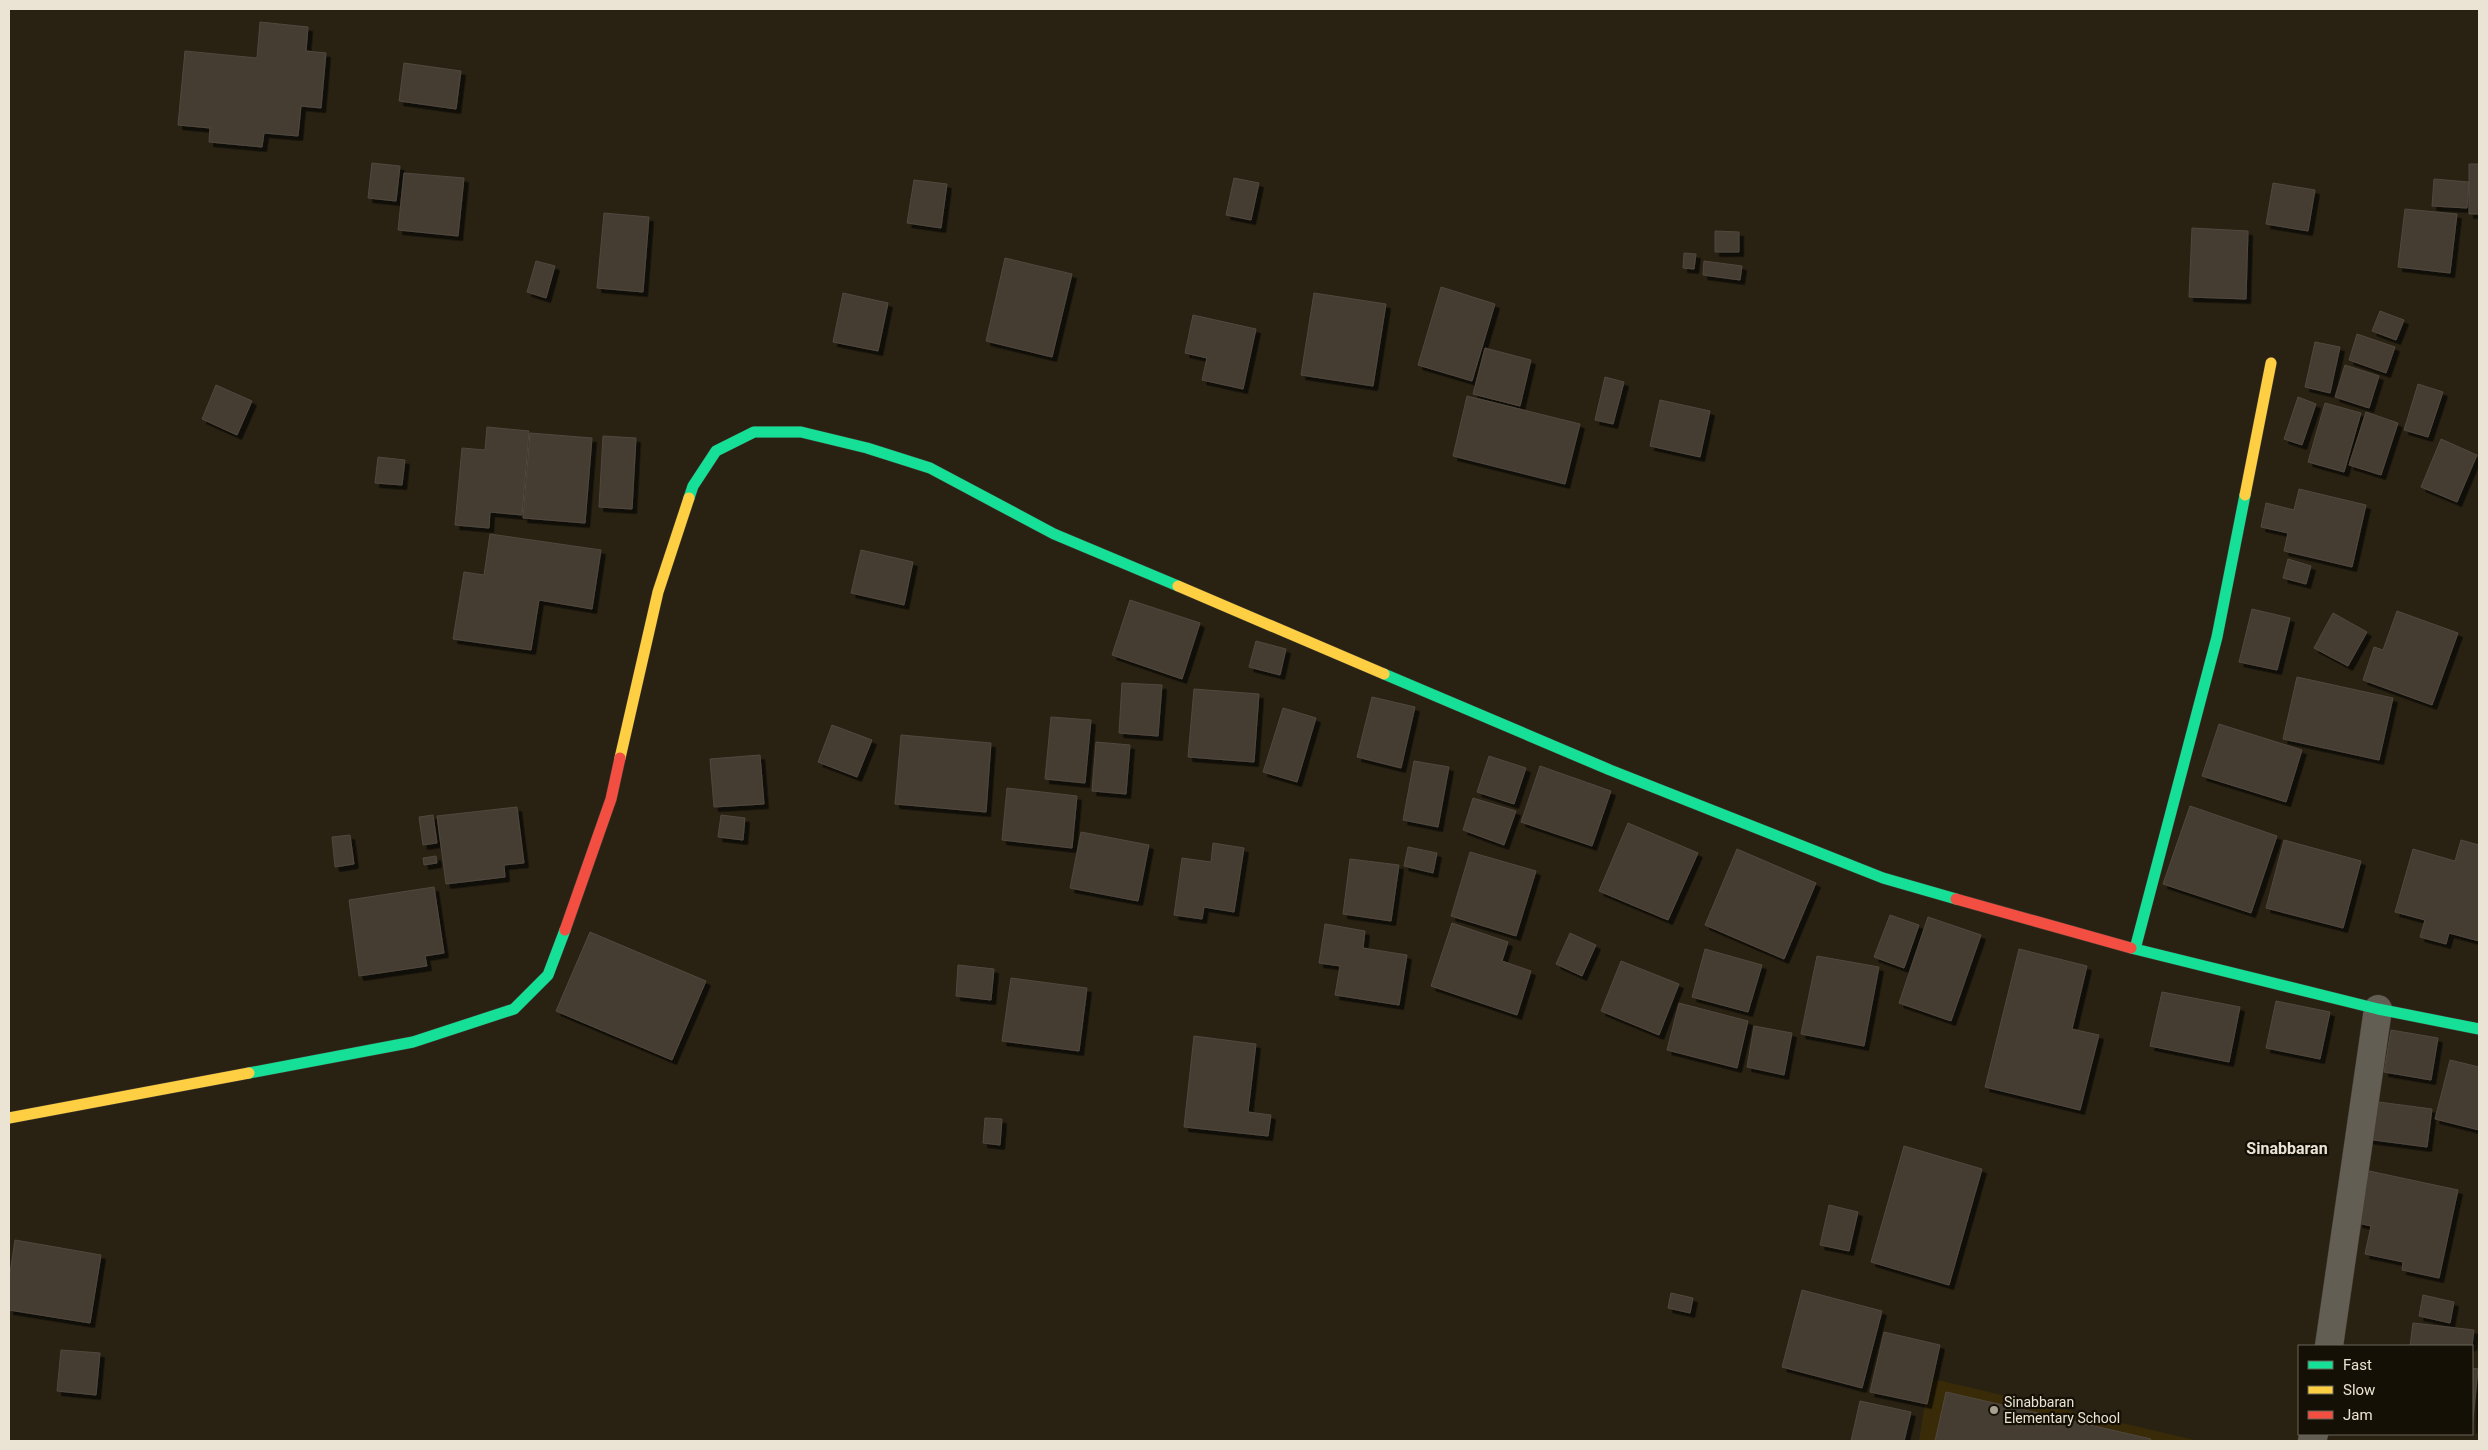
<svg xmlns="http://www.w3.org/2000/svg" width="2488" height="1450" font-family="Roboto,sans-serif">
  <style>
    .built { fill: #392b08 }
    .building { fill: #453c33; stroke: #51483f; filter: url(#shadow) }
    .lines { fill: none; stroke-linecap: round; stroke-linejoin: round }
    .street-casing { stroke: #413b31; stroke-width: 29 }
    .fast-casing { stroke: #413b31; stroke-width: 12 }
    .slow-casing { stroke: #413b31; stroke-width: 12 }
    .jam-casing { stroke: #413b31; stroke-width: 12 }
    .street { stroke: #635e54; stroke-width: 28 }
    .fast { stroke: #16e098; stroke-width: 11 }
    .slow { stroke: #ffcf43; stroke-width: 11 }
    .jam { stroke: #f24e42; stroke-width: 11 }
    .poi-dot { fill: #a7a090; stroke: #151005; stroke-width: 2 }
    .labels { text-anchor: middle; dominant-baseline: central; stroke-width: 4.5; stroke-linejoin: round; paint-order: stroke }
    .poi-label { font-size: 14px; fill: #ebe4d4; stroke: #151005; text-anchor: start }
    .quarter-label { font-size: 16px; font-weight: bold; fill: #ebe4d4; stroke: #151005 }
  </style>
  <defs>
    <filter id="shadow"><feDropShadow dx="4.5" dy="4.5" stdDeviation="0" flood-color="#0009"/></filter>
  </defs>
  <rect width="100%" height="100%" fill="#292213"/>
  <path class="built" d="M1929 1378 2199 1441H1919Z"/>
  <path class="building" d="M260 22 308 27 306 51 326 53 321 108 301 106 298 136 264 133 262 147 209 142 210 128 178 125 185 51 257 58Z
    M404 63 461 71 456 109 399 101Z
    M372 163 400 166 396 201 368 198Z
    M2469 164H2479V214H2469Z
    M404 173 464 178 458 236 398 230Z
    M1234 178 1259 183 1251 220 1226 215Z
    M2434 179 2469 182 2467 208 2432 206Z
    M914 180 947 184 941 228 907 223Z
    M2273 183 2315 190 2308 231 2266 224Z
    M2405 209 2457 214 2450 273 2398 267Z
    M604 213 649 217 643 292 597 288Z
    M2192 228 2248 231 2246 299 2189 297Z
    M1715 231 1739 232V252H1715Z
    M1684 253 1696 254 1694 269 1683 268Z
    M1005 258 1072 274 1052 357 986 341Z
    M536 261 555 266 546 298 527 292Z
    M1704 261 1742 266 1740 280 1703 275Z
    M1441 287 1495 304 1472 381 1418 365Z
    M843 293 888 303 878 351 833 342Z
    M1314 293 1386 304 1373 386 1301 375Z
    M2380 311 2404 320 2396 340 2372 331Z
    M1193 315 1256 329 1243 389 1202 380 1207 358 1185 353Z
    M2357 334 2395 347 2386 373 2349 360Z
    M2315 342 2340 347 2330 393 2305 387Z
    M1485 348 1531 360 1520 406 1473 394Z
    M2345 365 2379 376 2369 408 2335 397Z
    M1605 377 1624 382 1613 424 1595 420Z
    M2418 384 2443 392 2428 437 2404 430Z
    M216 385 252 401 237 435 202 419Z
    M1467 396 1580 424 1565 484 1453 456Z
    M2298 397 2316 404 2302 445 2284 439Z
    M1660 400 1710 411 1700 457 1650 446Z
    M2325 403 2361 413 2344 472 2308 462Z
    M2366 412 2398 423 2381 475 2349 465Z
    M487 427 529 431 522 515 490 512 489 528 455 525 462 448 485 450Z
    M530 433 592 438 585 523 523 518Z
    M603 436 636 438 632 509 599 507Z
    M2441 439 2477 455 2457 502 2421 487Z
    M378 457 405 460 402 485 375 483Z
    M2299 489 2366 505 2352 567 2284 551 2288 533 2261 527 2266 503 2294 510Z
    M490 534 601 550 592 609 539 600 531 650 453 639 464 572 484 575Z
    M861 550 913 562 904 605 851 593Z
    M2288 559 2311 566 2306 584 2283 578Z
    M1130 600 1200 623 1182 679 1112 655Z
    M2252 609 2290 618 2277 670 2239 662Z
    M2397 611 2458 633 2432 705 2363 680 2374 647 2383 650Z
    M2333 613 2367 632 2348 666 2314 648Z
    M1256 641 1286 649 1280 675 1249 667Z
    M2297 677 2393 698 2379 760 2283 739Z
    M1122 683 1162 685 1158 736 1119 733Z
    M1194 689 1259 694 1254 762 1188 757Z
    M1372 697 1415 707 1401 768 1357 757Z
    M1283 708 1316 718 1297 782 1263 772Z
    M1051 717 1091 720 1085 783 1045 779Z
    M2219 724 2302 750 2286 802 2202 776Z
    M832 725 872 740 857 777 818 762Z
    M901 735 991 743 986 812 895 804Z
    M1096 742 1130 745 1126 794 1092 791Z
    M760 755 764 804 714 807 710 759Z
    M1489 756 1526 768 1514 804 1477 792Z
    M1414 761 1449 767 1438 827 1403 820Z
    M1540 766 1611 791 1592 846 1521 822Z
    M1007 788 1077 796 1072 848 1002 840Z
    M1473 798 1516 811 1504 845 1463 830Z
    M2190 806 2277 836 2251 913 2163 884Z
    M517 807 524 863 504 865 505 877 446 884 437 816Z
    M433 815 437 843 423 845 419 817Z
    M721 815 745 818 743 840 718 837Z
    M1628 823 1698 853 1668 920 1599 891Z
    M1081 832 1149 845 1138 901 1070 888Z
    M350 835 354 864 335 867 332 837Z
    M2284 840 2361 861 2343 928 2266 908Z
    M2461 840 2479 845V941L2449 933 2446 944 2420 937 2425 920 2395 912 2413 849 2455 861Z
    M1213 843 1244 848 1234 912 1204 907 1202 919 1174 915 1182 858 1211 862Z
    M1408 847 1437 853 1433 873 1404 866Z
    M1737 849 1816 883 1784 959 1705 925Z
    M1470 852 1536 871 1516 936 1451 916Z
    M436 856 437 863 424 865 423 858Z
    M1350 859 1399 865 1391 921 1343 914Z
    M434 887 444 953 425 956 427 966 359 976 349 900Z
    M1890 915 1919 925 1904 968 1874 957Z
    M1928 917 1981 935 1951 1021 1899 1003Z
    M1452 923 1508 942 1502 961 1531 971 1517 1015 1431 986Z
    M1325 924 1365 931 1363 948 1407 955 1399 1005 1335 995 1340 966 1319 963Z
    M590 932 706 981 672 1060 556 1011Z
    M1570 933 1596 945 1582 976 1556 964Z
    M1705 949 1762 965 1748 1012 1692 997Z
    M2019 949 2087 966 2072 1029 2099 1035 2080 1110 1985 1087Z
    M1817 956 1879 967 1864 1046 1801 1034Z
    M1621 961 1679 984 1659 1035 1601 1011Z
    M958 965 994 969 991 1000 956 996Z
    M1011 978 1087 988 1079 1051 1002 1041Z
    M2162 992 2240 1007 2229 1062 2150 1046Z
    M2276 1001 2330 1012 2320 1059 2266 1048Z
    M1679 1003 1748 1021 1737 1068 1667 1050Z
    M1754 1026 1792 1033 1784 1075 1747 1067Z
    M2391 1030 2438 1038 2431 1080 2384 1072Z
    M1194 1036 1256 1044 1248 1112 1271 1115 1268 1136 1184 1127Z
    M2450 1060 2479 1067V1130L2435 1119Z
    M2371 1101 2432 1109 2427 1147 2366 1139Z
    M985 1118 1002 1119 1000 1145 983 1143Z
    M1904 1146 1982 1169 1949 1285 1871 1262Z
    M2369 1171 2458 1190 2439 1278 2402 1270 2403 1262 2365 1254 2371 1226 2358 1223Z
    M1829 1205 1858 1212 1849 1251 1820 1245Z
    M15 1240 101 1255 90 1323 9 1310V1280Z
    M1802 1290 1882 1311 1862 1388 1782 1367Z
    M1671 1293 1693 1298 1690 1313 1668 1308Z
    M2423 1295 2454 1302 2450 1323 2419 1316Z
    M2413 1323 2474 1330 2472 1346H2410Z
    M1884 1332 1940 1345 1927 1404 1870 1392Z
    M61 1350 100 1353 96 1395 57 1391Z
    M2472 1368 2478 1369 2472 1429Z
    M1946 1392 2151 1439 2150 1441H1935Z
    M1860 1401 1911 1412 1904 1441H1851Z"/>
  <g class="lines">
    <defs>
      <path id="street" d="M2329 1346 2378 1009
        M2312 1441 2314 1434"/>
      <path id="fast" d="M689 498 693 486 716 451 754 432H801L867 448 930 468 1054 534 1178 586
        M1384 674 1610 770 1883 878 1956 899
        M2131 948 2378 1009 2479 1029
        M2135 949 2217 637 2245 495
        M249 1073 413 1042 514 1009 548 975 565 930"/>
      <path id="slow" d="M2245 495 2271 363
        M1178 586 1384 674
        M620 758 658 592 689 498
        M9 1118 249 1073"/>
      <path id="jam" d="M1956 899 2131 948
        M565 930 611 799 620 758"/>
    </defs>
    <use href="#street" class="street-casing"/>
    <use href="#fast" class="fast-casing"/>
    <use href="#slow" class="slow-casing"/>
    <use href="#jam" class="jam-casing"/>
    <use href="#street" class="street"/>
    <use href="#fast" class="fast"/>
    <use href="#slow" class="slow"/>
    <use href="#jam" class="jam"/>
  </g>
  <circle class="poi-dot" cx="1994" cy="1410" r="5"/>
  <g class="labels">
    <g class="poi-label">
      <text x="2004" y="1402">Sinabbaran<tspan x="2004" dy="16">Elementary School</tspan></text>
    </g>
    <g class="quarter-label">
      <text x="2287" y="1148">Sinabbaran</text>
    </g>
  </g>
  <rect width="2488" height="1450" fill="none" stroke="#ebe4d4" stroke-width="20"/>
  <rect x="2298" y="1345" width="175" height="90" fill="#151005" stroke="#6b6558"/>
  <rect x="2308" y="1361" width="25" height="8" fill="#16e098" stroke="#6b6558"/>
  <text x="2343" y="1370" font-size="15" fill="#ebe4d4">Fast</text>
  <rect x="2308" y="1386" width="25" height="8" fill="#ffcf43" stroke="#6b6558"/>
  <text x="2343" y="1395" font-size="15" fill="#ebe4d4">Slow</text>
  <rect x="2308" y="1411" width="25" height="8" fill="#f24e42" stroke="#6b6558"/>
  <text x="2343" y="1420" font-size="15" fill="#ebe4d4">Jam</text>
</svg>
